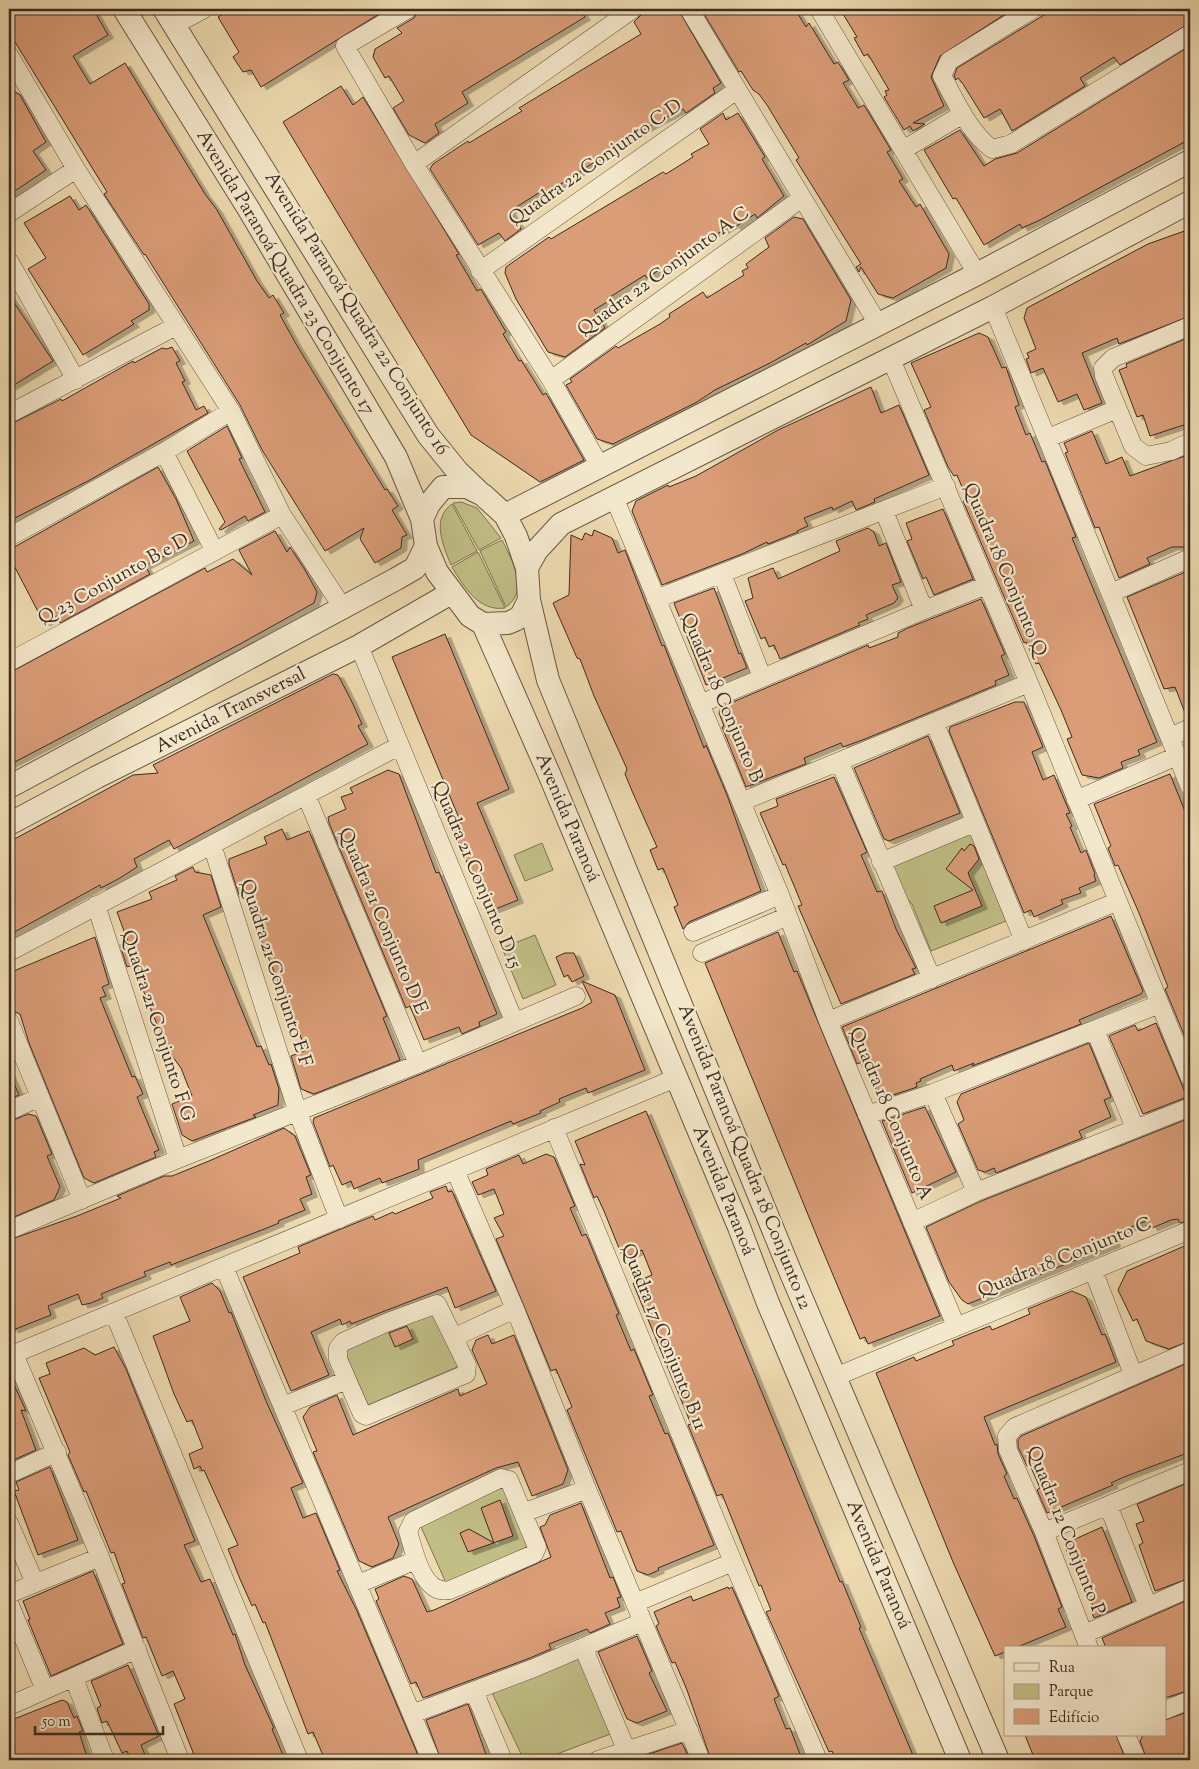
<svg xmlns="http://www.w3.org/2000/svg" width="1199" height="1769" font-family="'Sorts Mill Goudy',serif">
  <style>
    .green { fill: #c1be86; stroke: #7e7454 }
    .building { fill: #da9d78; stroke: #3a2b21; filter: url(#shadow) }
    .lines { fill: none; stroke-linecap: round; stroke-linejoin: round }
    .minor-casing { stroke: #675745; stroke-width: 19 }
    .tertiary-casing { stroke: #675745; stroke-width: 24 }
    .minor { stroke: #f4e8cc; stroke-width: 18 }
    .tertiary { stroke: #f4e8cc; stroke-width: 22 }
    .labels { text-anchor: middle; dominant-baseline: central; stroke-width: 4.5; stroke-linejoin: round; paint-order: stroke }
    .street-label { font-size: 19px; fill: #3a2b21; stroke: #f4e8cc }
  </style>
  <defs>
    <filter id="shadow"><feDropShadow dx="5.5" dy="3" stdDeviation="0" flood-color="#0004"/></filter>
  </defs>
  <rect width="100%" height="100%" fill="#eedbb1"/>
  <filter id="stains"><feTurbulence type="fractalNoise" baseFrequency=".004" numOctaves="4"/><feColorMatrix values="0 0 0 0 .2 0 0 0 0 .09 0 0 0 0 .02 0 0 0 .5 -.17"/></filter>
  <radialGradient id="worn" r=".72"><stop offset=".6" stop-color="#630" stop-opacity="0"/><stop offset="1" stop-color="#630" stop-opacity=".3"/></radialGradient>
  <path class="green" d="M461 502 477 508 501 538 479 550 453 503Z
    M452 504 477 551 451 565C443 545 431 519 452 504Z
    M502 540C511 559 530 590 506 607L480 551Z
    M478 552 505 608C479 612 464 587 452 567Z
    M969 830 1006 921 931 951 912 904 900 891 888 863Z
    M542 843 553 870 525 881 514 855Z
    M535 935 556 985 523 999 502 948Z
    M442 1305 469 1362 368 1405 343 1348Z
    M506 1481 534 1544 446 1583 418 1520Z
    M577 1654 613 1733 541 1760H524L493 1695 495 1689Z"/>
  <path class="building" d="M9 9H93L108 35 73 56 90 84 125 63 205 194 217 210 257 281 269 298 273 295 284 313 280 315 296 344 385 490 387 489 398 506 392 510 407 535 402 537 401 548 375 563 360 539 364 528 325 551 262 450 240 405 145 254 144 255 104 194 107 192 15 42 9 31Z
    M232 9H387L261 87 251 70 243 72 233 57 239 52 218 17Z
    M419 9H579L585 17 462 92 468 103 435 124 439 133 425 143 409 135 393 108 404 101 389 76 385 78 373 57 375 49 402 33 397 28 414 18Z
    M644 9H678L721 83 713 88 715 93 686 113 683 109 650 126 547 193 545 189 521 204 510 211 521 229 505 241 499 233 478 245 430 169 433 164 468 141 469 143 522 111 519 108 641 34 634 22 642 14Z
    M701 9H795L806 27 809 23 834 64 838 62 849 80 843 83 858 108 864 105 891 150 887 152 903 179 899 181 916 207 920 204 949 254 946 268 893 298 878 294 861 267 859 272 856 267 861 264 796 160 799 158 767 105 759 94 753 90 741 71 739 72Z
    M840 9H1013L940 56 931 77 944 106 913 123 925 124 913 131 910 126 904 130 884 97 887 95 885 91 889 90 868 54 864 56 854 38 857 37Z
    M1054 9H1190V23L1120 65 1114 57 1080 78 1085 86 1012 131 1000 109 984 118 963 84 958 78 956 80 954 76 957 68Z
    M1190 46V139L1040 220 1022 228 1020 224 984 245 956 198 953 199 924 150 960 130 984 166 995 159 1017 153Z
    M341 86 353 105 363 97 459 254 456 255 477 291 481 289 489 303 506 332 503 334 519 361 521 360 543 395 546 393 584 460 540 482 471 435 283 122Z
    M9 88 20 95 46 142 33 151 46 170 9 195Z
    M723 113 726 120 738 113 765 157 762 159 784 196 757 218 755 214 735 227 734 224 717 234 716 232 647 278 645 275 610 297 612 299 594 310 605 328 565 357 548 352 516 299 505 273 506 267 549 237 551 239 663 172 666 174 693 157 691 154 709 144 700 129Z
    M70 196 79 210 86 205 149 304V310L131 321 134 324 83 355 28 269 46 258 24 223Z
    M794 217 803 219 851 300 846 321 807 345 806 343 770 363 715 390 697 402 613 444 597 439 566 385 572 382 570 379 616 346 618 348 660 324 670 317 669 314 703 292 707 298 744 275 742 271 748 268 746 264 769 247 765 238Z
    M1190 229V316L1119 344 1117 338 1082 353 1102 403 1084 410 1077 394 1058 402 1043 368 1031 373 1026 359 1029 358 1027 353 1036 349 1024 318 1027 308 1148 244Z
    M9 295 53 361 9 388Z
    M979 333 988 337 1002 368 1006 367 1019 405 1015 407 1026 435 1030 433 1042 462 1045 461 1076 537 1072 538 1157 742 1138 750 1140 755 1121 762 1123 768 1099 778 1082 775 1067 739 1072 737 1061 710 1039 663 1036 664 1026 642 1024 643 963 501 967 499 957 475 954 476 948 467 924 410 931 407 911 363Z
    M1190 337V423L1150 436 1143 415 1137 417 1119 370 1127 367 1126 364Z
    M172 347 180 361 176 363 185 381 182 382 196 410 204 406 208 413 88 481 9 521V425L61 399 62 401 133 361 134 363 162 348 167 349Z
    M871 387 881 413 899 405 929 475 874 499 875 502 856 510 852 501 833 510 832 507 804 518 808 526 797 531 798 532 768 544 767 542 742 554 662 585 632 511 636 501 668 485 669 487 696 476 778 430Z
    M227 426 242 458 239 459 265 512 248 521 245 516 221 530 219 529 225 522 187 451Z
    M1092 431 1106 464 1122 457 1130 476 1190 454V547H1172L1147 558 1150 564 1119 578 1099 527 1095 528 1065 453 1068 452 1064 443Z
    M158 467 176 499 194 541 145 566 150 574 60 623 57 616 44 623 9 556V550Z
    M943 509 973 579 934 595 926 577 923 579 907 541 912 539 906 523Z
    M868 528 874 532 879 546 886 543 901 582 892 585 898 598 894 603 866 615 868 619 858 623 860 625 780 659 774 645 769 647 765 637 761 639 745 601 753 598 748 578 773 568 778 579 840 551 836 541Z
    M594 530 612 538 618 553 625 550 662 646 664 645 704 748 706 745 727 795 761 891 689 922 683 929 674 907 678 905 663 868 658 870 650 850 657 847 632 791 625 774 627 769 594 696 580 659 577 658 553 603 569 595 571 535 582 540 585 533 592 536Z
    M275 531 287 552 290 547 305 570 317 592 314 603 240 644 9 765V673L205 568 207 572 233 559 252 575 239 550Z
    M1190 570V718H1187L1175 687 1164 689 1127 597Z
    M714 588 739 654 741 653 747 668 706 685 674 603Z
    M981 599 1005 654 1001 656 1009 675 995 681 996 685 865 739 843 747 841 743 804 758 806 764 746 787 722 727 724 726 719 713 721 707 868 645 869 648 898 637V633L908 628Z
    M445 634 509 789 477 803 518 900 488 912 452 827 461 823 392 657Z
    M333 674 338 675 351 700 362 724 358 726 368 744 174 849 169 840 134 859 137 867 120 878 101 888 100 885 9 935V842L133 775 158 773 153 765Z
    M1015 702H1024L1043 747 1032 752 1043 780 1054 775 1070 813 1066 814 1072 826 1070 827 1081 853 1086 850 1095 874 1094 875 1096 881 1079 888 1081 893 1061 900 1063 904 1034 917 1031 910 1024 913 949 731 950 727Z
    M928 736 960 813 889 841 884 839 854 768Z
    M388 770 399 774 436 873 439 872 497 1014 479 1022 480 1026 462 1034 459 1027 424 1040 410 1006 406 1008 329 823 328 817 346 809 341 797 353 793 350 788Z
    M1170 774 1190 824V827L1185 829 1190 842V1049L1165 989 1168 987 1139 913 1118 865 1115 866 1108 848 1111 846 1094 804Z
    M834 777 867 852 861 855 877 892 882 891 896 929 916 968 912 969 915 974 841 1004 798 906 802 905 785 864 783 865 760 813 778 806 776 799Z
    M282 829 287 840 309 831 387 1016 383 1018 400 1060 314 1094 301 1089 291 1056 306 1050 244 898H240L229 864V859L267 844 264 837Z
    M970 844 974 846 979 859 968 873 982 906 941 923 934 906 973 890 946 869 962 848 964 851Z
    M193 867 195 872 211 875 221 907 203 915 257 1047 261 1046 269 1065 271 1064 279 1089 278 1105 253 1115 256 1117 192 1141 182 1135 172 1104 192 1096 181 1068 167 1049 133 965 127 967 120 945 128 942 117 912 152 899 149 892 177 880 175 876Z
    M1111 916 1143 991 1141 994 1079 1020 1081 1024 972 1066 974 1063 954 1071 952 1065 920 1079 921 1081 916 1083 917 1087 881 1099 862 1062 857 1064 842 1027Z
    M778 932 794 972 797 971 940 1316 868 1344 865 1337 860 1339 820 1244 705 963Z
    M95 937 109 984 102 987 106 996 100 998 132 1077 135 1076 143 1094 137 1097 159 1150 154 1152 156 1157 94 1183 84 1178 29 1043 20 1014 15 1012 9 997V973Z
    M565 953H574L584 976 572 982 568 975 564 977 556 957Z
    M582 981 615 995 645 1070 588 1093 586 1088 559 1099 560 1102 540 1111 541 1113 513 1124 511 1121 418 1160 419 1169 401 1176 382 1183 380 1178 354 1189 351 1181 342 1185 333 1165 330 1167 313 1122 314 1118 582 1008 592 1002Z
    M1156 1023 1187 1097 1143 1114 1109 1036 1135 1025 1138 1031Z
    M1089 1043 1111 1097 1104 1100 1111 1117 1079 1131 1082 1138 996 1173 994 1168 985 1172 978 1170 958 1124 964 1120 957 1102 961 1094Z
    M9 1072 19 1095 9 1099Z
    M925 1107 956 1172 912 1193 882 1121Z
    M646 1111 840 1582 842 1581 861 1627 859 1628 915 1760H836L832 1751 829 1752 766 1612 771 1610 761 1585 759 1586 722 1494 717 1496 688 1425 691 1424 633 1283 652 1275 642 1250 623 1258 604 1211 597 1196 594 1198 580 1164 585 1165 575 1141Z
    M28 1114 36 1116 52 1154 47 1156 60 1187 54 1200 9 1219V1122Z
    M1190 1118V1220L1180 1223 1178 1219 1171 1220 1152 1228 1148 1220 1112 1235 1115 1244 968 1304 962 1300 949 1282 926 1227 979 1202Z
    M284 1128 295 1136 311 1175 306 1177 312 1194 300 1199 305 1210 278 1221 279 1223 267 1228 171 1265 170 1262 144 1272 146 1276 101 1294 103 1298 91 1303 82 1305 78 1294 48 1306 51 1315 13 1330 12 1327 9 1329V1240L77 1216 121 1198 117 1196 164 1176H172L209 1161Z
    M546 1154 554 1157 575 1206 570 1208 582 1236 586 1234 619 1314 616 1315 631 1351 634 1349 653 1395 649 1396 665 1434 668 1433 714 1545 658 1568 659 1570 648 1575 637 1571 621 1531 617 1532 567 1410 572 1407 556 1369 551 1371 496 1239 504 1236 494 1218 504 1214 494 1189 478 1195 472 1182 488 1175 486 1169 519 1155 523 1164Z
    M446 1186 448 1192 452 1191 496 1291 455 1308 447 1287 351 1324 350 1321 342 1325 340 1319 311 1332 329 1375 291 1391 243 1277 300 1253 298 1247 336 1231 373 1216 375 1220 393 1212 395 1214 433 1198 430 1192Z
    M1190 1241V1341L1169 1349 1146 1341 1137 1319 1133 1321 1118 1290 1127 1271 1189 1244Z
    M212 1283 220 1291 229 1313 231 1312 266 1401 303 1483 291 1488 303 1518 316 1513 340 1570 337 1571 357 1611 420 1760H325L313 1732 308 1734 265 1622 263 1623 255 1604 252 1606 240 1579 228 1549 238 1545 204 1470 202 1471 200 1466 194 1469 189 1454 203 1448 192 1420 187 1422 174 1394 153 1336 190 1321 180 1297Z
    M1072 1291 1086 1297 1102 1335 1105 1334 1116 1362 984 1417 995 1445 997 1444 998 1454 1007 1474 1004 1476 1014 1499 1017 1498 1034 1536 1062 1607 1058 1609 1066 1627 1015 1648H1005V1652L995 1656 953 1562 876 1373 914 1357 916 1361 954 1345 952 1341 972 1333 990 1326 992 1330 1030 1314 1028 1309Z
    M407 1326 413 1339 395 1347 389 1333Z
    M488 1335 492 1344 514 1335 568 1470 563 1484 532 1496 518 1462 496 1468 388 1517 399 1544 393 1558 372 1567 359 1561 313 1452 317 1451 303 1417 310 1407 337 1395 353 1435 458 1389 460 1396 487 1384 472 1350 476 1340Z
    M114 1347 126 1369 195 1541 184 1545 201 1582 210 1579 233 1635 235 1634 245 1665 274 1728 272 1729 285 1760H196L174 1704 185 1699 173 1671 162 1676 146 1637 143 1638 122 1584 125 1583 114 1552 111 1553 86 1491 84 1492 68 1455 70 1452 39 1378 50 1374 46 1363 84 1348 95 1355Z
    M1190 1362V1452L1124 1477 1111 1483 1113 1485 1047 1513 1037 1490 1040 1488 1030 1465 1027 1466 1018 1447V1440L1021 1436Z
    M9 1374 26 1411 21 1410 36 1450 9 1462Z
    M50 1467 78 1540 38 1555 14 1491 19 1490 16 1482Z
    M1190 1482V1578L1155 1591 1139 1545 1143 1543 1136 1524 1144 1521 1137 1504Z
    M500 1500 513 1536 468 1552 460 1533 469 1529 494 1543 481 1508Z
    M581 1503 610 1578 613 1577 621 1597 617 1598 620 1607 605 1613 610 1624 590 1633 587 1629 549 1644 551 1649 530 1658 423 1698 416 1682 411 1684 376 1601 379 1599 375 1589 404 1576 412 1579 427 1612 434 1610 551 1557 540 1527 545 1525 550 1515Z
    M1102 1527 1132 1602 1094 1618 1090 1607 1093 1606 1075 1563 1072 1564 1064 1544Z
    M93 1571 123 1644 51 1676 28 1620 30 1619 23 1601Z
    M728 1587 729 1589 732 1587 779 1696 774 1699 786 1729 790 1728 800 1754 785 1760H711L687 1690 675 1662 672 1663 656 1626 659 1624 654 1612 691 1596 693 1601Z
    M1190 1599V1690L1165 1698V1648H1106L1102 1638Z
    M637 1636 652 1671 649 1673 667 1711 637 1723 627 1719 598 1652Z
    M128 1665 159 1736 141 1745 147 1760H131L127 1751 122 1753 107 1721 102 1723 97 1708 101 1706 91 1681Z
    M62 1700 67 1702 74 1718 77 1716 83 1731 79 1732 88 1760H9V1721Z
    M468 1704 488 1760H441L426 1720Z
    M1190 1711V1760H1147L1140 1741 1143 1735H1165V1720Z
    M1025 1735H1116L1126 1760H1035Z
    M682 1743 690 1760H631Z"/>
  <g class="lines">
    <defs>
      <path id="minor" d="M408 9 345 46 414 164 551 380 601 468
        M689 9 878 324
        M819 9 977 274
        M1033 9 949 61 942 76C956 101 968 131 992 149L1011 144 1190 34
        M174 25 204 9
        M9 55 76 169 231 411 282 515 343 608
        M903 150 963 114
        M414 164 633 9
        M9 213 76 169
        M9 261 76 380
        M480 271 737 90
        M993 307 1190 787
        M1190 326 1113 358 1103 368 1104 376 1133 446 1146 456 1171 451 1190 442
        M890 357 1029 683 1190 1078
        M551 380 802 198
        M9 414 176 326
        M1048 438 1117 409
        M164 452 214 550
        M614 497 780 895 828 1021 956 1326
        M884 511 924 610
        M9 537 164 452 231 411
        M722 574 762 677
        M1111 593 1190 558
        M656 599 946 486
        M359 646 514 1021
        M9 662 282 515
        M700 704 924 610 987 585
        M935 724 1024 941
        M1170 737 1190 728
        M840 763 932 979
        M306 795 418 1064
        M1076 800 1177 756
        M741 802 1029 683
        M212 845 298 1113 339 1219
        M881 862 974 823
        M96 905 178 1159
        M693 932 780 895
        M9 952 399 746
        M702 953 788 916
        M9 1021 82 1200
        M828 1021 1116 902
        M1095 1030 1135 1128
        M933 1093 976 1192
        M9 1111 40 1097
        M867 1115 933 1093 1160 1004
        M554 1128 733 1562 818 1760
        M455 1170 515 1309 587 1489 701 1760
        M912 1222 976 1192 1190 1107
        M9 1230 178 1159 418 1064 576 996
        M224 1267 431 1760
        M1093 1270 1133 1374
        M437 1304 467 1365 466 1374 366 1416 362 1414 338 1359V1348L343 1342 388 1322Z
        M114 1313 299 1760
        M455 1337 515 1309
        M14 1354 100 1557 180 1760
        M9 1356 676 1078
        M835 1377 1190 1230
        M283 1406 347 1380
        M9 1474 57 1452
        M501 1478 509 1480 537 1547 534 1554 450 1590C423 1596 414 1552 408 1531L413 1521Z
        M1108 1505 1148 1606
        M523 1513 587 1489
        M9 1523 35 1583
        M1044 1532 1190 1471
        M358 1584 416 1560
        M9 1594 100 1557
        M9 1603 45 1690
        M635 1603 733 1562
        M1084 1634 1190 1588
        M583 1647 626 1749
        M1089 1648 1044 1532 1008 1450 1007 1436 1015 1427 1190 1351
        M74 1678 105 1760
        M474 1691 503 1760
        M9 1706 137 1649
        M1165 1710 1190 1700
        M412 1714 534 1668 642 1622
        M1126 1735 1137 1760
        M598 1760 689 1730"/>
      <path id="tertiary" d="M124 9 248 208 396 457 422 519 426 546 437 572 470 616 483 624 508 623 515 620 521 616 529 600 527 568 516 536 505 515 483 495 467 487H443L429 504 422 519
        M164 9 428 435 458 472 480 493
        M505 515 977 274 1190 161
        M527 568 537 550 561 524 993 307 1190 202
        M529 600 548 680 790 1271 998 1760
        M483 624 550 776 739 1227 768 1303 960 1760
        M9 787 396 579 415 568 426 546
        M9 824 97 777 359 646 451 593"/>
    </defs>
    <use href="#minor" class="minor-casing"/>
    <use href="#tertiary" class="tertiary-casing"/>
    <use href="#minor" class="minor"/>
    <use href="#tertiary" class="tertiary"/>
  </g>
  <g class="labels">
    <g class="street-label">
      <text transform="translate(596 163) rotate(-35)">Quadra 22 Conjunto C D</text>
      <text transform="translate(664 272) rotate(-36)">Quadra 22 Conjunto A C</text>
      <text transform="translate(285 273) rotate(59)">Avenida Paranoá Quadra 23 Conjunto 17</text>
      <text transform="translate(356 314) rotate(58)">Avenida Paranoá Quadra 22 Conjunto 16</text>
      <text transform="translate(1004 570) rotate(67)">Quadra 18 Conjunto Q</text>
      <text transform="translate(114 580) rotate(-29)">Q 23 Conjunto B e D</text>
      <text transform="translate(721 698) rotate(67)">Quadra 18 Conjunto B</text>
      <text transform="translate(231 711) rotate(-27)">Avenida Transversal</text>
      <text transform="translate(567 818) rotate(67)">Avenida Paranoá</text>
      <text transform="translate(476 875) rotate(67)">Quadra 21 Conjunto D 15</text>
      <text transform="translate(382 921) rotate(67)">Quadra 21 Conjunto D E</text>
      <text transform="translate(275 973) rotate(72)">Quadra 21 Conjunto E F</text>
      <text transform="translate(157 1026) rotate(72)">Quadra 21 Conjunto F G</text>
      <text transform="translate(890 1114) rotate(67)">Quadra 18 Conjunto A</text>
      <text transform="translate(744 1157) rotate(68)">Avenida Paranoá Quadra 18 Conjunto 12</text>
      <text transform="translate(723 1191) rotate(68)">Avenida Paranoá</text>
      <text transform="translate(1065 1258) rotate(-22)">Quadra 18 Conjunto C</text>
      <text transform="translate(663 1337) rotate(68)">Quadra 17 Conjunto B 11</text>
      <text transform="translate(1065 1531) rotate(68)">Quadra 12 Conjunto P</text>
      <text transform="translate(878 1565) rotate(67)">Avenida Paranoá</text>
    </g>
  </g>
  <rect width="1199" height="1769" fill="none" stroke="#eedbb1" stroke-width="30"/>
  <rect x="10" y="10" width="1179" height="1749" fill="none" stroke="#3a2b21" stroke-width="2.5"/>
  <rect x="15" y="15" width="1169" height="1739" fill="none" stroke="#3a2b21"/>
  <rect x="1004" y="1646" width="162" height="90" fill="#f4e8cc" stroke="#aa9c88"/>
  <rect x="1014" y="1663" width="25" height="8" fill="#f4e8cc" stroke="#aa9c88"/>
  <text x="1049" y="1672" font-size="15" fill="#3a2b21">Rua</text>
  <rect x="1014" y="1684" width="25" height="15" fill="#c1be86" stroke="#aa9c88"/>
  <text x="1049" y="1696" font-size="15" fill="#3a2b21">Parque</text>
  <rect x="1014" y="1709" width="25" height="15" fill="#da9d78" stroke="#aa9c88"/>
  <text x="1049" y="1722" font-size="15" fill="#3a2b21">Edifício</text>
  <path d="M35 1726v8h128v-8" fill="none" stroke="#3a2b21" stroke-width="2.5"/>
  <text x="42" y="1726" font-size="15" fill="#3a2b21" stroke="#f4e8cc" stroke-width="4" paint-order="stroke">50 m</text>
  <rect width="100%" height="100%" filter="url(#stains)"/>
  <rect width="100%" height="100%" fill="url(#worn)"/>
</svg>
